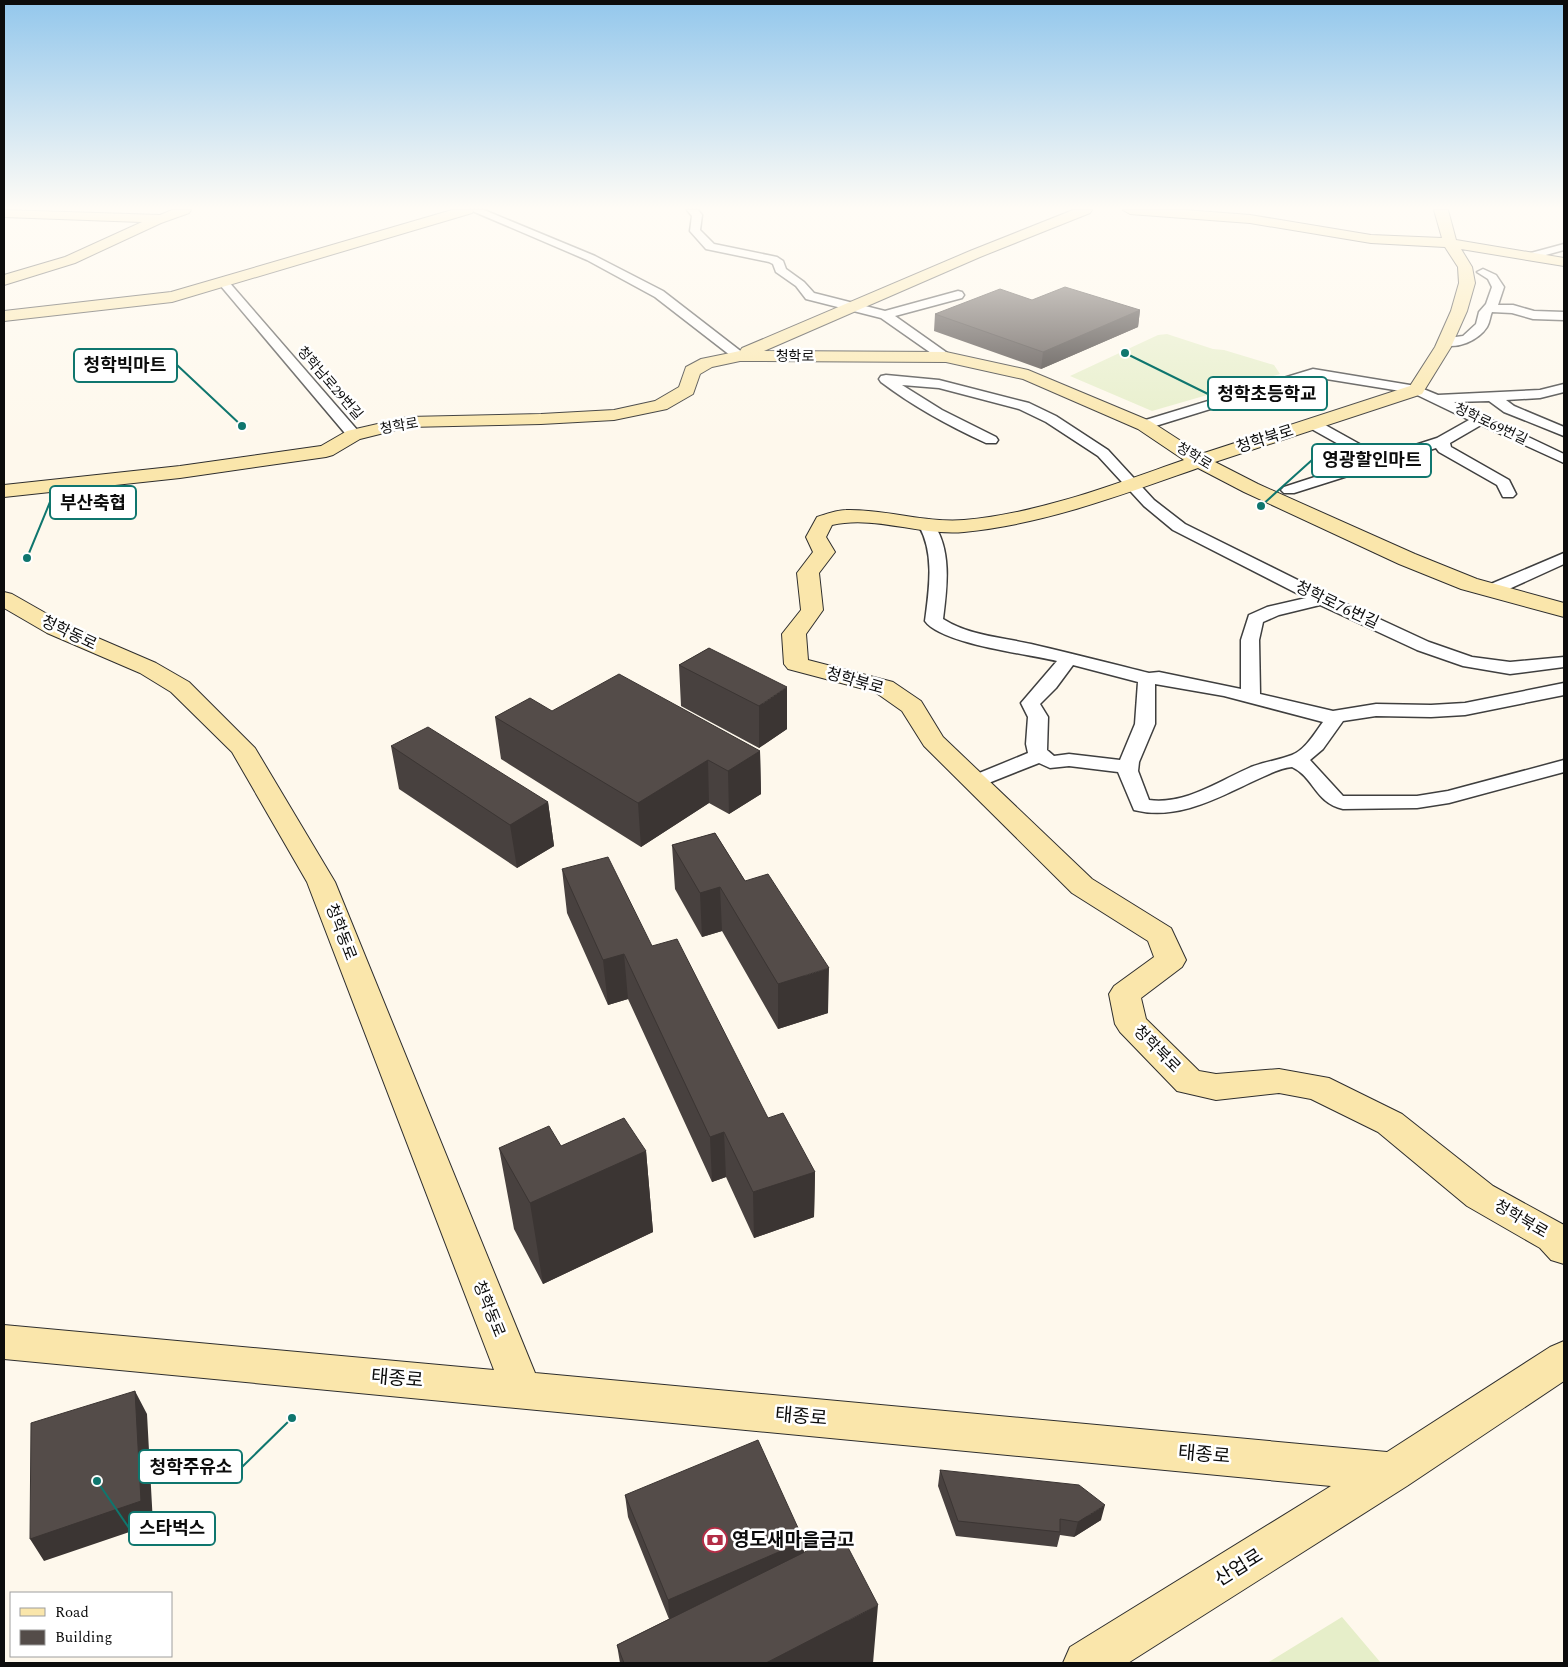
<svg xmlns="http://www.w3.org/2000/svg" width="1568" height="1667" font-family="Spectral,'Noto Sans KR',serif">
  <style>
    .pitch { fill: #e6eec9 }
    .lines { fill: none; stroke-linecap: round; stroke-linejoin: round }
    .street-casing { stroke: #3f3f3f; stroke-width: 3 }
    .secondary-casing { stroke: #2e2e2e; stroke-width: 2 }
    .street { fill: #fff; fill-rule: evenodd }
    .secondary { fill: #fae6ab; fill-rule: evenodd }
    .wall { fill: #48413f }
    .shaded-wall { fill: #3b3533 }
    .building { fill: #544c49; stroke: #3b3533 }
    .labels { text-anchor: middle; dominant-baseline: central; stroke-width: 5; stroke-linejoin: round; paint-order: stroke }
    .far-street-label { font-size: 14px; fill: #0c0c0c; stroke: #fff }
    .street-label { font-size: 16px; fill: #0c0c0c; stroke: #fff }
    .near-street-label { font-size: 19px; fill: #0c0c0c; stroke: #fff }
    .near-poi-label { font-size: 19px; font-weight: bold; fill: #0c0c0c; stroke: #fff; text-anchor: start }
    .leader { fill: none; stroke: #0f766e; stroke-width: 2 }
    .callout-dot { fill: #0f766e; stroke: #fff; stroke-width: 2 }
    .callout { fill: #fff; stroke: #0f766e; stroke-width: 2 }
    .callout-label { font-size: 18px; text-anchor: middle; font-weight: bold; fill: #0c0c0c }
  </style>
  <rect width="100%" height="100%" fill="#fef8ec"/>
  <path class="pitch" d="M1167 334 1213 349 1224 350 1274 365 1280 374 1152 411 1070 376 1158 335Z
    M1342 1617 1381 1663H1267Z"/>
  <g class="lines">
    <defs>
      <path id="street" d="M470 210H484L595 256 663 291 747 356 740 360 735 359 655 297 587 260Z
        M687 210H698L702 215 700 230 714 244 777 257 783 261 786 269 804 282 814 293 885 311 958 291 962 292 964 295 962 298 895 316 953 357 951 360H941L881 318 806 299 796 286 776 272 773 264 769 262 706 249 690 231 692 216Z
        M1564 244V250L1531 259 1525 256 1527 254Z
        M1483 269 1496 275 1504 287 1498 305H1513L1534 311 1564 312V320L1533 319 1512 313 1492 312C1490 316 1490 322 1487 327 1478 341 1458 349 1441 345L1440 342 1441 339 1463 336 1476 324 1479 312 1486 304 1492 287 1488 279 1477 272Z
        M224 279 228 281 359 432 361 435 359 438H349L220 285 218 283 220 281Z
        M1313 369 1416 386 1438 395 1540 390 1564 384V392L1540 398 1506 400 1514 406 1564 427V436L1504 412 1489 401 1454 402 1564 454V463L1481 425 1450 443 1451 447 1509 480 1516 494 1513 497H1503L1497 485 1439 452 1436 448 1294 493H1284L1281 490 1284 487 1367 460 1308 427 1306 424 1308 421H1318L1381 456 1437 438 1469 420 1413 393 1314 377 1149 428H1139L1137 425 1139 422Z
        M886 375 939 380 1029 403 1056 416 1108 450 1154 500 1185 524 1334 598 1429 642 1472 657 1510 662 1564 657V667L1510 674 1463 666 1417 650 1320 605 1279 615 1263 622 1259 640 1260 694 1333 711 1376 704 1431 705 1465 703 1564 683V695L1465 715 1431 717 1376 716 1343 721 1323 749 1310 760 1343 796H1417L1448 791 1564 760V772L1449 803 1417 808 1343 809C1314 802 1315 778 1292 767 1280 768 1267 775 1256 780 1217 798 1178 821 1134 810L1118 772 1069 766 1050 768 1039 763 981 786 974 788 967 786 964 782 967 778 1028 753 1026 744 1028 717 1021 703 1057 661C1028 654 941 644 925 621 929 590 935 554 919 526L921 523H933C952 550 947 587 943 619 970 636 1001 637 1031 644 1070 653 1109 663 1149 673L1159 672 1241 689V640L1249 615 1267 607 1306 598 1173 530 1144 506 1098 456 1046 422 1019 409 939 388 902 385 942 410 996 437 998 440 996 443H986C949 426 914 407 881 382L879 379 881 376ZM1073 665 1138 682 1135 724 1120 760 1069 754 1054 756 1047 750 1048 717 1040 704 1056 688ZM1155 684 1224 696 1323 722C1315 733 1305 750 1292 755 1279 760 1264 762 1251 767 1219 781 1185 805 1149 800L1138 771 1139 762 1155 724Z
        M1564 553V564L1498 594H1486L1483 590 1486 586Z"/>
      <path id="secondary" d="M4 210 160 215 172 210H191L189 213 161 223 75 263 4 285V275L65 257 142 222 4 217Z
        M452 210H474L472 213 172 302 4 321V311L171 292Z
        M1073 210H1092L1090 213 980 257 764 351 946 352 1028 370 1150 421 1201 454 1410 386 1435 347 1451 311 1459 283 1458 267 1445 247 1371 243 1250 223 1130 214 1123 210H1185L1250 215 1371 235 1442 238 1434 210H1448L1456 240 1564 258V266L1461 249 1472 267 1475 283 1467 311 1451 347 1422 394 1215 462 1258 484 1415 554 1477 579 1564 603V617L1461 589 1399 564 1244 492 1198 468C1121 495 1045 524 964 532 920 536 875 515 832 525L826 537 835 552 819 573 823 610 806 634 808 660 893 682 921 701 943 737 1092 879 1171 928 1186 960 1182 967 1141 998 1146 1019 1199 1071 1216 1074 1279 1069 1329 1078 1402 1114 1493 1186 1564 1225V1264L1551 1260 1540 1248 1467 1206 1378 1132 1311 1099 1279 1093 1216 1100 1177 1091 1120 1032 1115 1024 1109 994 1114 986 1154 957 1148 941 1072 893 924 746 902 711 875 692 788 669 784 664 782 634 801 610 797 573 813 552 806 537 817 517C826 514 837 510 846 510 886 509 924 523 964 520 1041 513 1112 485 1184 460L1138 429 1023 379 946 362 740 361 712 367 700 374 693 394 667 409 614 420 541 424 408 427 360 439 333 455 326 457 180 478 4 497V485L180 466 321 446 347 431 408 417 541 414 614 410 655 401 679 387 686 367 701 359 740 351 742 348 970 251Z
        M4 592 12 594 63 623 156 663 189 682 255 748 335 882 535 1373 1387 1452 1550 1347 1564 1341V1381L1407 1486 1128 1663H1063L1070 1647 1331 1486 4 1359V1325L494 1370 307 882 232 752 171 692 140 673 47 633 4 608Z"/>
    </defs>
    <use href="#street" class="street-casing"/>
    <use href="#secondary" class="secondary-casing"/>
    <use href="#street" class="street"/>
    <use href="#secondary" class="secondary"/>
  </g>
  <path class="wall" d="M1032 300 1140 310 1138 327 1041 369 934 331 935 314Z
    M709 648 787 729 759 748 681 706 679 665Z
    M495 717 760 751 761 794 729 814 709 803 641 847 501 759Z
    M391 746 548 802 554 846 517 868 399 789Z
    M715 833 828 1013 778 1029 722 931 702 937 675 889 672 845Z
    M562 869 652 946 768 1118 815 1172 814 1217 754 1238 726 1177 712 1182 628 999 608 1005 567 913Z
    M561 1146 646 1151 653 1232 543 1284 514 1229 499 1148Z
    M940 1470 1101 1520 1074 1537 1060 1535 1057 1547 956 1536 938 1486Z
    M625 1495 804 1541V1552L873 1663H620L617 1645 669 1619 628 1517Z"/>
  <path class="shaded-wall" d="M1140 310 1138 327 1041 369 1043 352Z
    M787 687V729L759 748V706Z
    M760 751 761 794 729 814 728 771Z
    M708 760 709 803 641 847 638 803Z
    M548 802 554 846 517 868 510 825Z
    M720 887 722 931 702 937 700 893Z
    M624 954 628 999 608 1005 603 960Z
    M829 968 828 1013 778 1029V984Z
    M724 1132 726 1177 712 1182 710 1137Z
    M646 1151 653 1232 543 1284 530 1203Z
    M815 1172 814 1217 754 1238 753 1192Z
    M135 1391 147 1414 153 1524 44 1561 30 1539Z
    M1105 1505 1101 1520 1074 1537 1078 1522Z
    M804 1541V1563L670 1622 668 1600Z
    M878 1605 873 1663H766Z"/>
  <path class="building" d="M1065 287 1140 310 1043 352 935 314 1000 289 1032 300Z
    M709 648 787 687 759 706 679 665Z
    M619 674 760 751 728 771 708 760 638 803 495 717 530 698 552 711Z
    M428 727 548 802 510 825 391 746Z
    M715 833 745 881 768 874 829 968 778 984 720 887 700 893 672 845Z
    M608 857 652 946 677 939 768 1118 783 1113 815 1172 753 1192 724 1132 710 1137 624 954 603 960 562 869Z
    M624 1118 646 1151 530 1203 499 1148 549 1126 561 1146Z
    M135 1391 141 1501 30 1539 31 1423Z
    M758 1440 804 1541 668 1600 625 1495Z
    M940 1470 1079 1485 1105 1505 1078 1522 1060 1519V1532L958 1521Z
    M841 1534 878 1605 766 1663H624L617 1645Z"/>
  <linearGradient id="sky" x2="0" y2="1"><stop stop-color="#93c7ec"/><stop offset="0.47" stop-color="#fffcf6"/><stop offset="1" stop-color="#fffcf6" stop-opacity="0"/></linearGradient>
  <rect width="1568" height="443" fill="url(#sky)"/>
  <defs>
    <symbol id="bank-ring" viewBox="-11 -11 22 22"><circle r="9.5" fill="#fff" stroke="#b32d46" stroke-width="1.5"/><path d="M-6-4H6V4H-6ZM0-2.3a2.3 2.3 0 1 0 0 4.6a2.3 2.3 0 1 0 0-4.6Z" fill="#b32d46"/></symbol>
  </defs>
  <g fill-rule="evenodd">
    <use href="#bank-ring" x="701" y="1526" width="28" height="28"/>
  </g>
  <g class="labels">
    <g class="far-street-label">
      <text x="795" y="356">청학로</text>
      <text transform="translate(330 383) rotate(49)">청학남로29번길</text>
      <text transform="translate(1491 424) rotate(25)">청학로69번길</text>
      <text transform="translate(399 426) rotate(-10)">청학로</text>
      <text transform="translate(1194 456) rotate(31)">청학로</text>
    </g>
    <g class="street-label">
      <text transform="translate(1265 439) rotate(-18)">청학북로</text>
      <text transform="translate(1337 605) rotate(25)">청학로76번길</text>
      <text transform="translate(69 633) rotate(25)">청학동로</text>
      <text transform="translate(855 681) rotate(16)">청학북로</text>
      <text transform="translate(341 932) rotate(69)">청학동로</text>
      <text transform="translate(1157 1049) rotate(45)">청학북로</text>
      <text transform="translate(1521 1219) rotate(30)">청학북로</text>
      <text transform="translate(489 1309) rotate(68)">청학동로</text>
    </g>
    <g class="near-street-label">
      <text transform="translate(397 1379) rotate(5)">태종로</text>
      <text transform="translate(801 1417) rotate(5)">태종로</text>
      <text transform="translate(1204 1455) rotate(5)">태종로</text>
      <text transform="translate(1239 1568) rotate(-32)">산업로</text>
    </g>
    <g class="near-poi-label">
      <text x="732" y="1540">영도새마을금고</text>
    </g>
  </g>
  <path class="leader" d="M242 426L177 365M1125 353L1208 394M1261 506L1312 460M27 558L50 502M292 1418L242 1467M97 1481L129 1528"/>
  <g class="callout-dot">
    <circle cx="242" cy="426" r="5"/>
    <circle cx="1125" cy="353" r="5"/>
    <circle cx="1261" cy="506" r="5"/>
    <circle cx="27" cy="558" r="5"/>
    <circle cx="292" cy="1418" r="5"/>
    <circle cx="97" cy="1481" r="5"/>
  </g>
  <g class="callout">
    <rect x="74" y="349" width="103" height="33" rx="5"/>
    <rect x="1208" y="377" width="119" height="33" rx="5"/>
    <rect x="1312" y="444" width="119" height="33" rx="5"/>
    <rect x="50" y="486" width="86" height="33" rx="5"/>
    <rect x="139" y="1450" width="103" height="33" rx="5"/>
    <rect x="129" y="1512" width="86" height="33" rx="5"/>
  </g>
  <g class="callout-label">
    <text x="125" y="371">청학빅마트</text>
    <text x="1267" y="400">청학초등학교</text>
    <text x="1372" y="466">영광할인마트</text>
    <text x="93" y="509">부산축협</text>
    <text x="191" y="1473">청학주유소</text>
    <text x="172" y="1534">스타벅스</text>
  </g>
  <rect width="1568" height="1667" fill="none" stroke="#0c0c0c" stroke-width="10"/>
  <rect x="10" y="1592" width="162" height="65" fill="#ffffff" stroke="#9e9e9e"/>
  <rect x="20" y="1608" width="25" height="8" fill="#fae6ab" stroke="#9e9e9e"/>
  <text x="55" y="1617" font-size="15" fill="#0c0c0c">Road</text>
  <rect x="20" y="1630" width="25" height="15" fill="#544c49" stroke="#9e9e9e"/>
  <text x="55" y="1642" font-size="15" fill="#0c0c0c">Building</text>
</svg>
